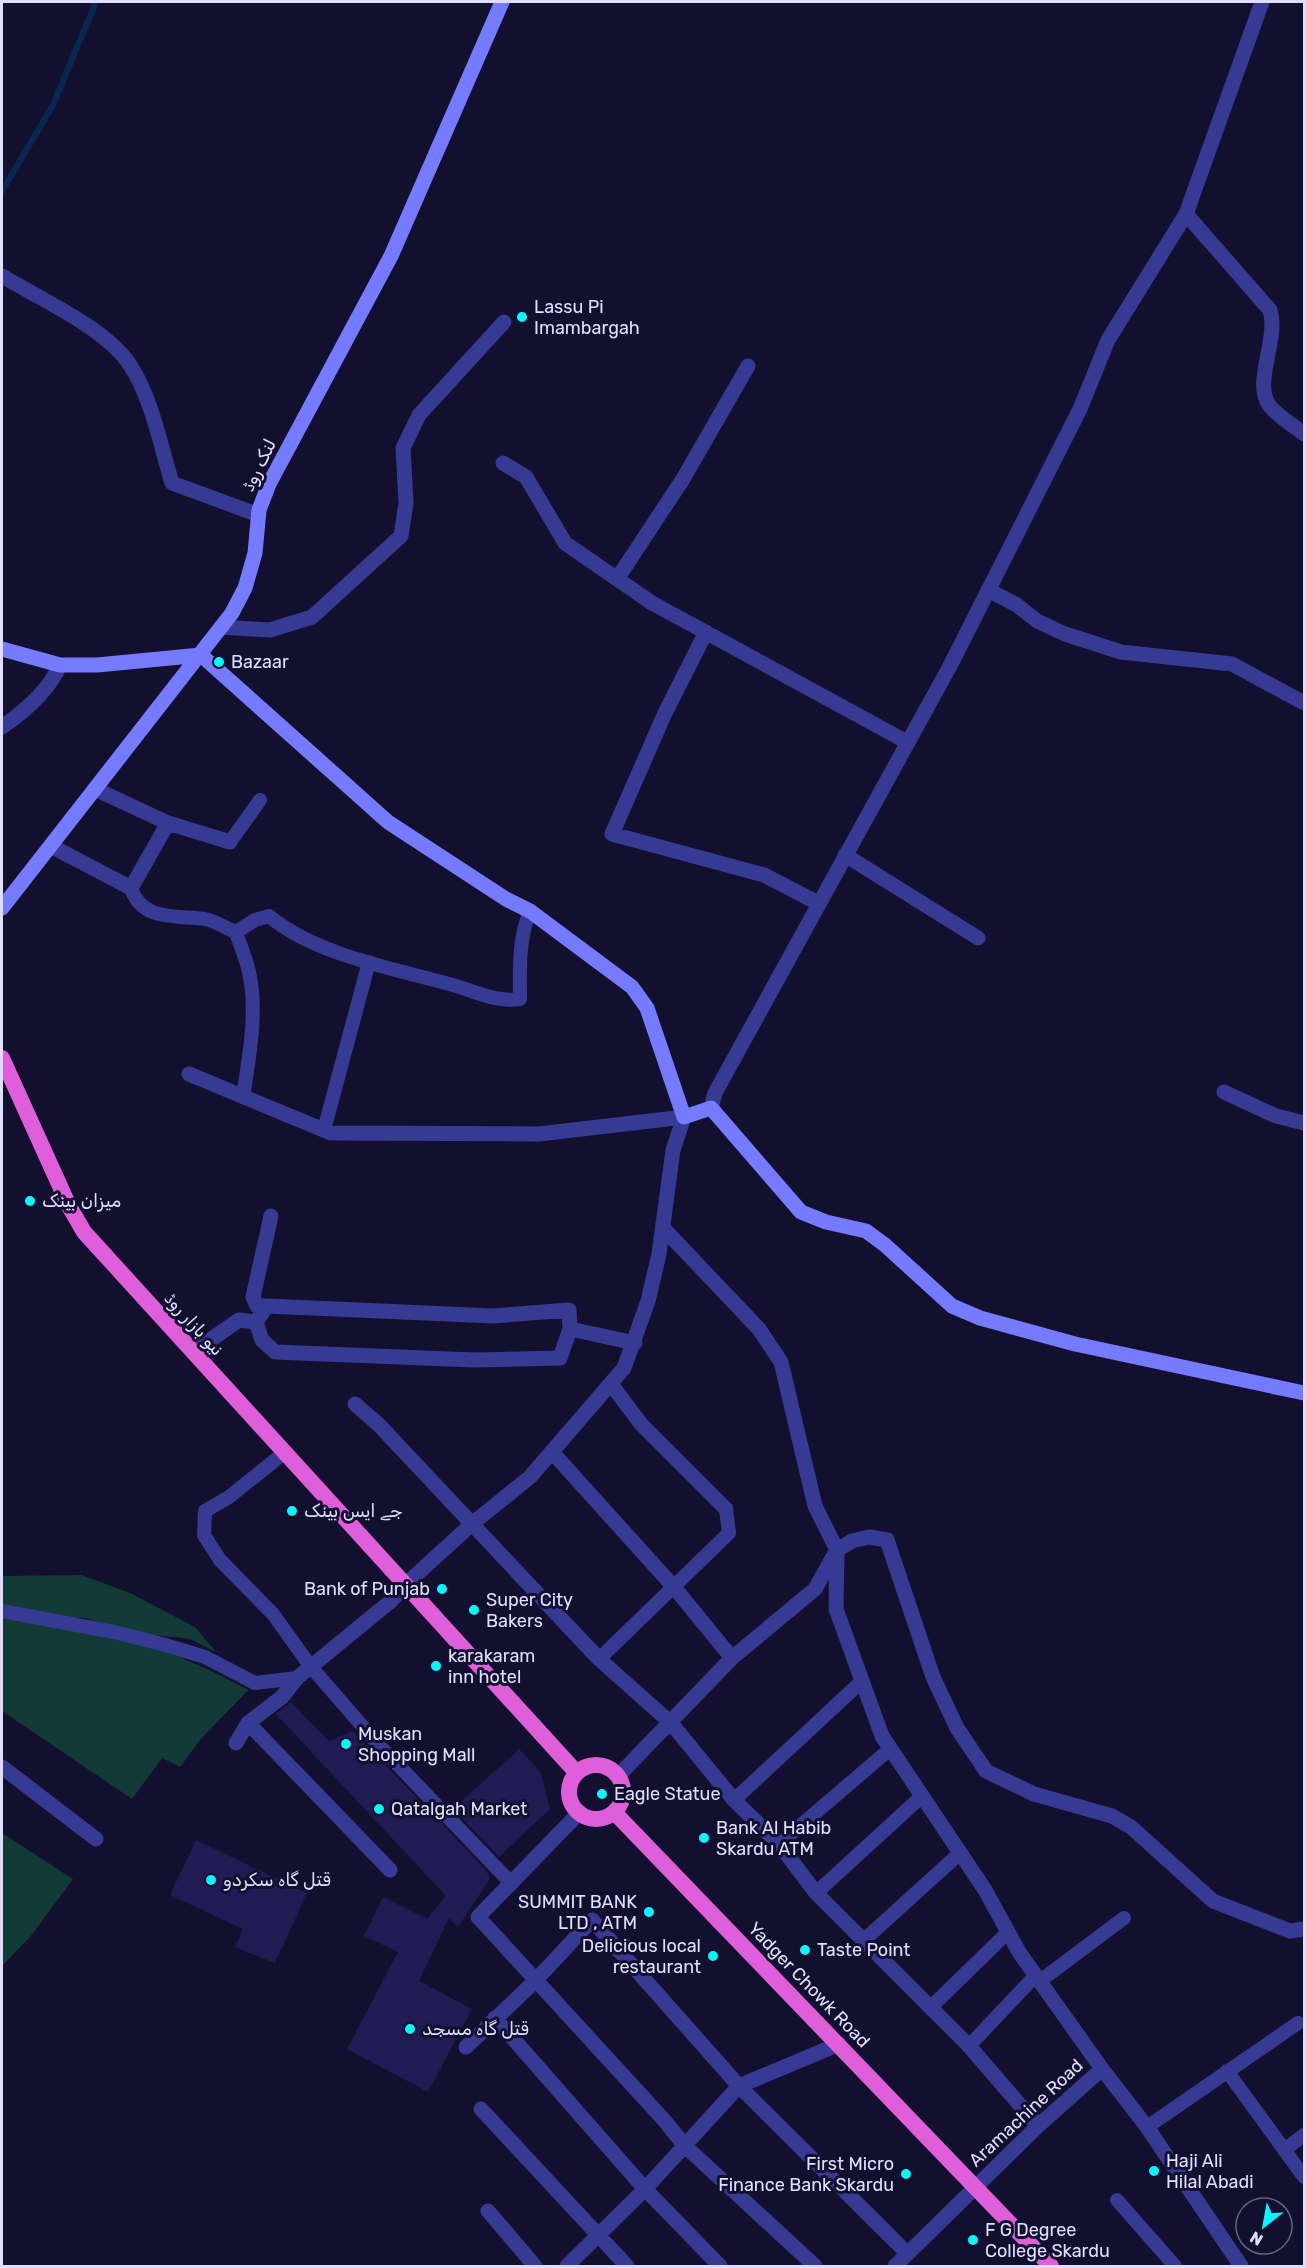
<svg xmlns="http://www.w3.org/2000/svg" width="1306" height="2268" font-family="Rubik,'Noto Naskh Arabic',sans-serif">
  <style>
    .green { fill: #123a36 }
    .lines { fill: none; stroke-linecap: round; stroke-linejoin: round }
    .stream { stroke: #072752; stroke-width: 6 }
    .building { fill: #221a52 }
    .pedestrian { stroke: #373a92; stroke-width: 14 }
    .minor { stroke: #373a92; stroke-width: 15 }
    .tertiary { stroke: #373a92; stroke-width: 15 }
    .secondary { stroke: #757aff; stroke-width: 15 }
    .trunk { stroke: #de5fd9; stroke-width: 16 }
    .poi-dot { fill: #0af6ff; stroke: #13102f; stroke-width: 2 }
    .labels { text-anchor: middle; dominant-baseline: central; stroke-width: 6; stroke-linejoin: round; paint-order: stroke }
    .poi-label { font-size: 18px; fill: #e0deff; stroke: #13102f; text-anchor: start }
    .street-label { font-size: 18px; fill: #e0deff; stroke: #13102f }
  </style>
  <rect width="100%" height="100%" fill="#13102f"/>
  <path class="green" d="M81 1575 130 1593 195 1627 216 1652 190 1639 128 1632 86 1618 61 1617 2 1607 3 1576Z
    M2 1617C29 1621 57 1623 84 1628 140 1639 198 1662 248 1690L200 1740 180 1767 162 1758 132 1799 2 1711Z
    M2 1833 73 1879 30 1937 2 1966Z"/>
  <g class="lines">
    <path class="stream" d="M2 191 53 105 96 2"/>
  </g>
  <path class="building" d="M291 1702 329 1741 353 1731 486 1870 490 1879 458 1927 449 1918 419 1981 472 2009 428 2092 347 2049 398 1952 364 1936 383 1897 427 1919 446 1896 276 1714Z
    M519 1749 541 1773 550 1809 499 1857 453 1809Z
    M196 1840 307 1893 275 1963 235 1947 243 1929 170 1895Z"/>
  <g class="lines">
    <path class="pedestrian" d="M230 842 260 800
      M131 888C142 922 177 915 205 919 215 921 226 928 236 932 240 945 246 958 249 972 258 1012 249 1057 243 1097
      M236 932 255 920 269 916C316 955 392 968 449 984 473 990 495 1003 520 999 520 968 518 941 530 911
      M324 1130 369 962
      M284 1453 229 1497 205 1511 204 1535 220 1560 273 1614 311 1667 378 1744 510 1882
      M2 1611 114 1632 162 1644 205 1657 255 1683 297 1678
      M599 1659 729 1533 726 1509
      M734 1800 862 1681
      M779 1844 890 1749
      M816 1893 921 1797
      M863 1941 960 1853
      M1040 1981 1124 1918
      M930 2008 1008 1932
      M969 2046 1036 1975
      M1227 2071 1304 2177
      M1147 2127 1298 2023
      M1284 2150 1304 2135
      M1117 2200 1175 2266"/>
    <path class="minor" d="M1186 214 1270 310C1279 339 1253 382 1269 405 1277 416 1293 425 1304 434
      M2 276C40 299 106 328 130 365 151 396 161 447 172 483L259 515
      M503 463 526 477 565 543 652 603 907 742
      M617 579 683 479 748 366
      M988 590 1017 605 1037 621 1065 634 1121 652 1232 664 1304 703
      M221 627 270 630 312 617 401 536 406 503 403 448 419 415 504 322
      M706 632 665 713 612 834 764 875 818 903
      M2 727C25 711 49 691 60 665
      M168 823 230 842
      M51 846 131 888 168 823 95 789
      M845 855 978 938
      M189 1074 331 1133 539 1134 684 1117
      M1224 1092 1276 1116 1304 1123
      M664 1229 759 1329 781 1362 815 1506 837 1550 836 1609 882 1736 985 1890 1019 1952 1102 2069 1147 2127 1241 2266
      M267 1306H257L253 1297 271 1216
      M256 1322 267 1306 493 1316 569 1310 570 1329
      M193 1352 239 1320 256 1322 262 1340 275 1352 474 1360 560 1358 570 1329 635 1343
      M611 1384 641 1424 726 1509
      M355 1404 379 1425 599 1659 671 1723 734 1800 779 1844 816 1893 969 2046 1038 2126
      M552 1452 673 1586 732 1658
      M248 1723 390 1870
      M236 1743 248 1723 282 1697 297 1678 391 1601 406 1584
      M2 1767 96 1839
      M618 1776 732 1658 815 1589 837 1550 852 1541 869 1537 887 1540 933 1677 957 1728 986 1771 1034 1794 1112 1816 1131 1827 1213 1901 1290 1931 1304 1929
      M580 1812 478 1917 664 2120 685 2146 815 2266
      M495 2018 645 2189 720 2266
      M466 2047 534 1982 592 1920 739 2086 907 2253
      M481 2109 627 2266
      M488 2211 535 2266
      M567 2266 645 2189 739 2086 839 2044
      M895 2266 1038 2126 1102 2069"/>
    <path class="tertiary" d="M711 1108 715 1093 950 666 1080 409 1108 340 1186 214 1262 2
      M406 1584 473 1523 530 1477 624 1368 648 1301 659 1254 673 1150 684 1117"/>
    <path class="secondary" d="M2 649 60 665H97L201 655 388 822 506 899 530 911 632 987 647 1008 684 1117 711 1108 801 1212 826 1222 866 1231 885 1245 952 1306 980 1318 1075 1344 1304 1393
      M2 908 232 613 245 588 255 553 259 510 269 484 391 256 502 2"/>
    <path class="trunk" d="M2 1058 69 1206 84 1232 576 1772
      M569 1792a27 27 0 1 1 54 0a27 27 0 1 1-54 0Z
      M614 1812 1051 2266"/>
  </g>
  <g class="poi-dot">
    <circle cx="522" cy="317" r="6"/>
    <circle cx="219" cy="662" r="6"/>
    <circle cx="30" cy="1201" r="6"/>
    <circle cx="292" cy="1511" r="6"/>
    <circle cx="442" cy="1589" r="6"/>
    <circle cx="474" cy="1610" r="6"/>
    <circle cx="436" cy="1666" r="6"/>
    <circle cx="346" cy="1744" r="6"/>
    <circle cx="602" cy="1794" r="6"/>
    <circle cx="379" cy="1809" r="6"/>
    <circle cx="704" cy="1838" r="6"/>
    <circle cx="211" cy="1880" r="6"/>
    <circle cx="649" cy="1912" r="6"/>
    <circle cx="805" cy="1950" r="6"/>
    <circle cx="713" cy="1956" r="6"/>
    <circle cx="410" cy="2029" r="6"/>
    <circle cx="1154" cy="2171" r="6"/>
    <circle cx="906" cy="2174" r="6"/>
    <circle cx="973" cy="2240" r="6"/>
  </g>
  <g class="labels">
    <g class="poi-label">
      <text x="534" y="307">Lassu Pi<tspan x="534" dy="21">Imambargah</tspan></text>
      <text x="231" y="662">Bazaar</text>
      <text x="42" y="1201">میزان بینک</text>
      <text x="304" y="1511">جے ایس بینک</text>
      <text x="430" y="1589" text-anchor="end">Bank of Punjab</text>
      <text x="486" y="1600">Super City<tspan x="486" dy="21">Bakers</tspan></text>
      <text x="448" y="1656">karakaram<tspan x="448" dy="21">inn hotel</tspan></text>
      <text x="358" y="1734">Muskan<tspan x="358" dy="21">Shopping Mall</tspan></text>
      <text x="614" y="1794">Eagle Statue</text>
      <text x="391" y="1809">Qatalgah Market</text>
      <text x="716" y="1828">Bank Al Habib<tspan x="716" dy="21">Skardu ATM</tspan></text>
      <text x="223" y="1880">قتل گاہ سکردو</text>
      <text x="637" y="1902" text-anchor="end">SUMMIT BANK<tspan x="637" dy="21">LTD , ATM</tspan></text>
      <text x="701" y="1946" text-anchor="end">Delicious local<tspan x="701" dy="21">restaurant</tspan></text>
      <text x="817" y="1950">Taste Point</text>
      <text x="422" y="2029">قتل گاہ مسجد</text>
      <text x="1166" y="2161">Haji Ali<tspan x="1166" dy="21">Hilal Abadi</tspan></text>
      <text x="894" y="2164" text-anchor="end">First Micro<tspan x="894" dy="21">Finance Bank Skardu</tspan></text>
      <text x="985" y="2230">F G Degree<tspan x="985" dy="21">College Skardu</tspan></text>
    </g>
    <g class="street-label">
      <text transform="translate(259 465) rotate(-64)">لنک روڈ</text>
      <text transform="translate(194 1324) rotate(48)">نیو بازار روڈ</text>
      <text transform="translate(809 1985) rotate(46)">Yadger Chowk Road</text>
      <text transform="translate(1026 2113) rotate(-43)">Aramachine Road</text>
    </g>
  </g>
  <rect width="1306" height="2268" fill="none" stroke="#e0deff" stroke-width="6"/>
  <g transform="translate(1264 2226) rotate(211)"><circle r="28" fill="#13102f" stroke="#656282" stroke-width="1.5"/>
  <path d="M0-4.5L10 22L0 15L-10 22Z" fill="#0af6ff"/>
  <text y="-9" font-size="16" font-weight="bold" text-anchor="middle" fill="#e0deff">N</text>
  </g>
</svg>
